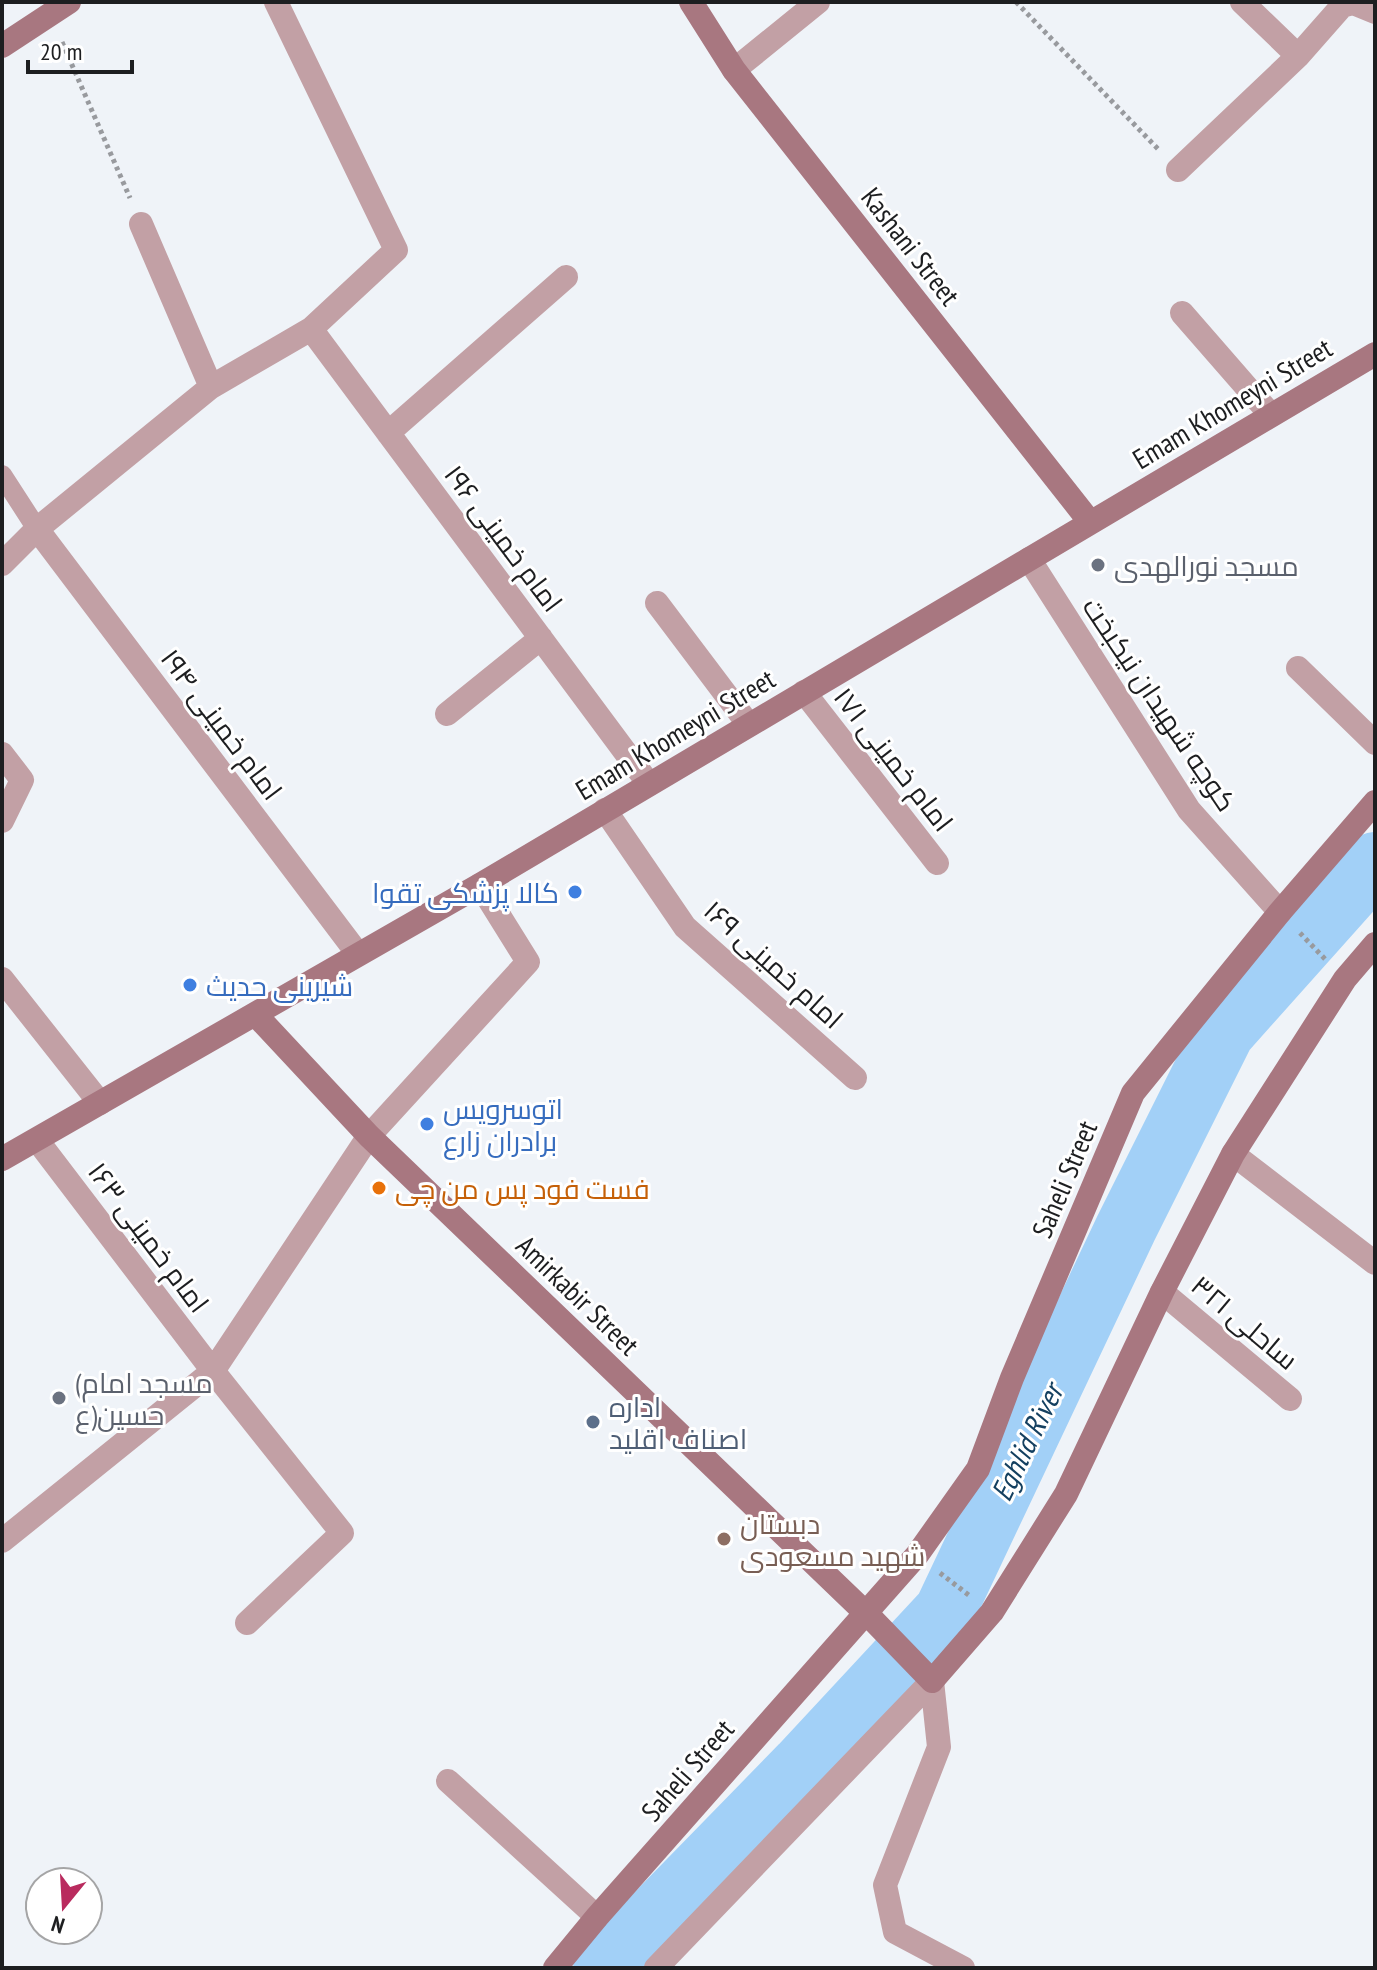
<svg xmlns="http://www.w3.org/2000/svg" width="1377" height="1970" font-family="'PT Sans Narrow',Cairo,sans-serif">
  <style>
    .lines { fill: none; stroke-linecap: round; stroke-linejoin: round }
    .river { stroke: #a2d0f7; stroke-width: 62 }
    .path { stroke: #989a9e; stroke-width: 5; stroke-dasharray: 4 4; stroke-linecap: butt }
    .lane { stroke: #c2a0a5; stroke-width: 20 }
    .street { stroke: #c2a0a5; stroke-width: 24 }
    .secondary { stroke: #a87780; stroke-width: 24 }
    .worship-dot { fill: #6b7280; stroke: #fff; stroke-width: 3 }
    .shop-dot { fill: #3f7fe0; stroke: #fff; stroke-width: 3 }
    .food-dot { fill: #e8710a; stroke: #fff; stroke-width: 3 }
    .service-dot { fill: #5c6f8a; stroke: #fff; stroke-width: 3 }
    .education-dot { fill: #8d6e63; stroke: #fff; stroke-width: 3 }
    .labels { text-anchor: middle; dominant-baseline: central; stroke-width: 6; stroke-linejoin: round; paint-order: stroke }
    .street-label { font-size: 28px; fill: #1d1e20; stroke: #fff }
    .worship-label { font-size: 28px; fill: #5b616d; stroke: #fff; text-anchor: start }
    .shop-label { font-size: 28px; fill: #366cbe; stroke: #fff; text-anchor: start }
    .food-label { font-size: 28px; fill: #c56008; stroke: #fff; text-anchor: start }
    .service-label { font-size: 28px; fill: #4e5e75; stroke: #fff; text-anchor: start }
    .education-label { font-size: 28px; fill: #785e54; stroke: #fff; text-anchor: start }
    .water-label { font-size: 30px; font-style: italic; fill: #144060; stroke: #fff }
  </style>
  <rect width="100%" height="100%" fill="#eff3f8"/>
  <g class="lines">
    <path class="river" d="M604 1968 801 1766 945 1611 1126 1228 1224 1032 1375 863"/>
    <path class="path" d="M1016 2 1158 149
      M62 42 130 198
      M1300 933 1326 960
      M940 1573 970 1596"/>
    <path class="lane" d="M2 475 37 529"/>
    <path class="street" d="M1242 2 1298 56
      M734 70 818 2
      M1178 170 1298 56 1342 6 1353 3 1375 12
      M141 224 211 387
      M1182 313 1271 415
      M311 329 649 784
      M388 433 566 277
      M37 529 358 954
      M1029 559 1189 810 1280 912
      M2 564 37 529 211 387 311 329 396 250 276 2
      M657 603 749 725
      M1298 668 1375 743
      M804 692 937 863
      M447 714 541 638
      M2 754 22 780 2 821
      M605 810 685 927 855 1078
      M2 979 100 1103
      M37 1140 213 1371 342 1533 247 1623
      M1233 1154 1375 1263
      M1162 1292 1290 1399
      M2 1541 213 1371 369 1136 528 962 480 885
      M932 1681 939 1747 885 1885 895 1932 963 1968
      M448 1781 597 1917
      M656 1968 932 1681"/>
    <path class="secondary" d="M691 2 734 70 1090 522
      M2 46 69 2
      M255 1014 369 1136 873 1620 932 1681 992 1612 1066 1494 1162 1292 1233 1154 1345 979 1375 944
      M2 1159 480 885 1375 354
      M555 1968 597 1917 917 1555 978 1469 1012 1378 1133 1093 1280 912 1375 802"/>
  </g>
  <g class="worship-dot">
    <circle cx="1098" cy="565" r="8"/>
    <circle cx="59" cy="1398" r="8"/>
  </g>
  <g class="shop-dot">
    <circle cx="575" cy="892" r="8"/>
    <circle cx="190" cy="985" r="8"/>
    <circle cx="427" cy="1124" r="8"/>
  </g>
  <circle class="food-dot" cx="379" cy="1188" r="8"/>
  <circle class="service-dot" cx="593" cy="1422" r="8"/>
  <circle class="education-dot" cx="724" cy="1539" r="8"/>
  <g class="labels">
    <g class="street-label">
      <text transform="translate(911 246) rotate(52)">Kashani Street</text>
      <text transform="translate(1232 403) rotate(-31)">Emam Khomeyni Street</text>
      <text transform="translate(504 538) rotate(53)">امام خمینی ۱۹۶</text>
      <text transform="translate(1160 704) rotate(56)">کوچه شهیدان نیکبخت</text>
      <text transform="translate(222 724) rotate(53)">امام خمینی ۱۹۴</text>
      <text transform="translate(675 734) rotate(-31)">Emam Khomeyni Street</text>
      <text transform="translate(894 759) rotate(52)">امام خمینی ۱۷۱</text>
      <text transform="translate(774 964) rotate(42)">امام خمینی ۱۶۹</text>
      <text transform="translate(1064 1179) rotate(-67)">Saheli Street</text>
      <text transform="translate(149 1237) rotate(53)">امام خمینی ۱۶۳</text>
      <text transform="translate(578 1295) rotate(44)">Amirkabir Street</text>
      <text transform="translate(1245 1322) rotate(40)">ساحلی ۳۲۱</text>
      <text transform="translate(687 1770) rotate(-49)">Saheli Street</text>
    </g>
    <g class="worship-label">
      <text x="1114" y="565">مسجد نورالهدی</text>
      <text x="75" y="1382">(مسجد امام<tspan x="75" dy="32">حسین(ع</tspan></text>
    </g>
    <g class="shop-label">
      <text x="559" y="892" text-anchor="end">کالا پزشکی تقوا</text>
      <text x="206" y="985">شیرینی حدیث</text>
      <text x="443" y="1108">اتوسرویس<tspan x="443" dy="32">برادران زارع</tspan></text>
    </g>
    <g class="food-label">
      <text x="395" y="1188">فست فود پس من چی</text>
    </g>
    <g class="service-label">
      <text x="609" y="1406">اداره<tspan x="609" dy="32">اصناف اقلید</tspan></text>
    </g>
    <g class="education-label">
      <text x="740" y="1523">دبستان<tspan x="740" dy="32">شهید مسعودی</tspan></text>
    </g>
    <g class="water-label">
      <text transform="translate(1026 1442) rotate(-64)">Eghlid River</text>
    </g>
  </g>
  <rect width="1377" height="1970" fill="none" stroke="#1d1e20" stroke-width="8"/>
  <g transform="translate(64 1906) rotate(198)"><circle r="38" fill="#ffffff" stroke="#a5a5a6" stroke-width="2"/>
  <path d="M0-6L14 30L0 20L-14 30Z" fill="#b92b5e"/>
  <text y="-12" font-size="22" font-weight="bold" text-anchor="middle" fill="#1d1e20">N</text>
  </g>
  <path d="M28 60v12h104v-12" fill="none" stroke="#1d1e20" stroke-width="4"/>
  <text x="40" y="60" font-size="24" fill="#1d1e20" stroke="#ffffff" stroke-width="6" paint-order="stroke">20 m</text>
</svg>
